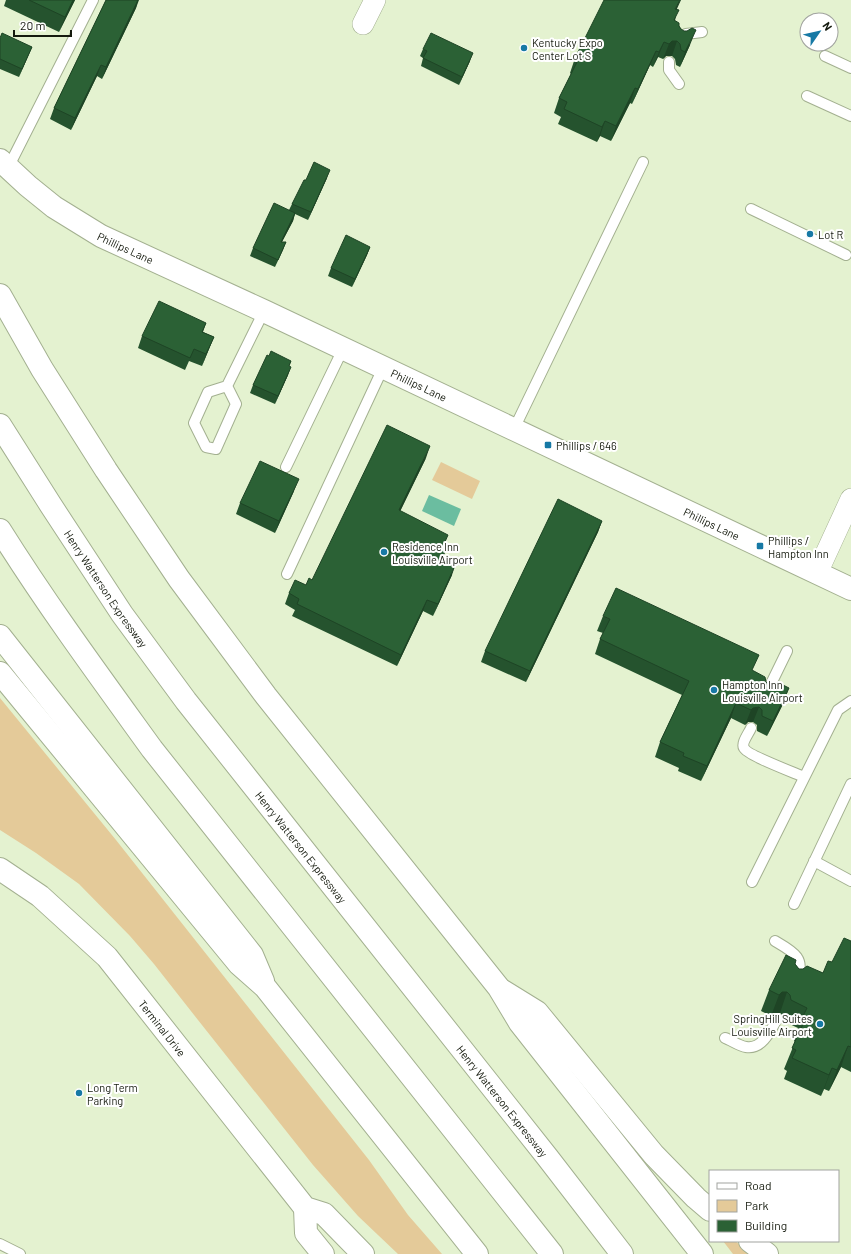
<svg xmlns="http://www.w3.org/2000/svg" width="851" height="1254" font-family="Barlow,sans-serif">
  <style>
    .green { fill: #e4ca99 }
    .water { fill: #6bbda0 }
    .lines { fill: none; stroke-linecap: round; stroke-linejoin: round }
    .service-casing { stroke: #a3b090; stroke-width: 12 }
    .minor-casing { stroke: #a3b090; stroke-width: 22 }
    .secondary-casing { stroke: #a3b090; stroke-width: 24 }
    .motorway-casing { stroke: #a3b090; stroke-width: 24 }
    .service { stroke: #fff; stroke-width: 10 }
    .minor { stroke: #fff; stroke-width: 21 }
    .secondary { stroke: #fff; stroke-width: 22 }
    .motorway { stroke: #fff; stroke-width: 22 }
    .wall { fill: #25532e }
    .shaded-wall { fill: #1e4425 }
    .building { fill: #2b6135; stroke: #1e4425 }
    .poi-dot { fill: #1779a5; stroke: #fff; stroke-width: 1.5 }
    .labels { text-anchor: middle; dominant-baseline: central; stroke-width: 4; stroke-linejoin: round; paint-order: stroke }
    .poi-label { font-size: 11px; fill: #151a0e; stroke: #fff; text-anchor: start }
    .street-label { font-size: 11px; fill: #151a0e; stroke: #fff }
  </style>
  <rect width="100%" height="100%" fill="#e4f2d0"/>
  <path class="green" d="M441 462 480 481 472 499 432 480Z
    M0 698 116 840 369 1160 408 1215 442 1254H398L358 1216 313 1165 198 1020 154 964 130 936 79 884 36 853 0 830Z
    M723 1241H735L752 1254H733Z"/>
  <path class="water" d="M429 495 461 509 454 526 422 511Z"/>
  <g class="lines">
    <defs>
      <path id="service" d="M683 37 686 34 702 32
        M825 56 851 68
        M669 62V70L679 84
        M807 96 851 116
        M8 168 93 0
        M751 209 846 255
        M227 386 208 392 194 423 206 447 216 449 236 404 227 386 264 311
        M514 429 643 162
        M286 467 343 349
        M287 574 383 368
        M766 694 787 651
        M751 728C749 733 741 743 744 748 747 755 795 773 804 777
        M814 861 851 881
        M752 882 838 710 851 701
        M794 904 851 784
        M775 941C792 951 807 958 796 980
        M725 1038C731 1040 739 1046 746 1047 762 1050 771 1030 777 1019
        M0 1244 20 1254"/>
      <path id="minor" d="M363 24 375 0
        M817 573 851 499"/>
      <g id="secondary">
        <path id="s1" d="M0 160 28 186 54 207 101 236 264 311 851 589"/>
        <path id="s2" d="M0 869 40 896 107 957 305 1208 324 1214 363 1254"/>
        <path d="M305 1208 306 1233 323 1254"/>
      </g>
      <g id="motorway">
        <path d="M0 295 42 369 106 470 179 579 266 696 499 988 520 1023 702 1254"/>
        <path id="s3" d="M0 425 50 504 122 614 186 701 548 1158 622 1254"/>
        <path d="M0 530C47 605 100 677 152 749L552 1254"/>
        <path d="M0 636 252 955 263 981"/>
        <path d="M0 673 239 964 265 987 477 1254"/>
        <path d="M503 991 537 1012 654 1155 696 1198 710 1210"/>
        <path d="M750 1241 767 1254"/>
      </g>
    </defs>
    <use href="#service" class="service-casing"/>
    <use href="#minor" class="minor-casing"/>
    <use href="#secondary" class="secondary-casing"/>
    <use href="#motorway" class="motorway-casing"/>
    <use href="#service" class="service"/>
    <use href="#minor" class="minor"/>
    <use href="#secondary" class="secondary"/>
    <use href="#motorway" class="motorway"/>
  </g>
  <path class="wall" d="M6 0H75L59 32 4 6Z
    M106 0H139L136 8 102 79 97 76 71 130 50 119 54 108Z
    M677 9 675 21 679 26 690 45 680 67 676 65 675 59 672 56H666L663 59 658 57 653 67 650 65 632 104 630 103 611 141 600 136 597 142 558 124 561 117 554 113 559 98 571 74 570 73 575 58Z
    M0 38 32 47 19 77 0 69Z
    M423 49 470 61 459 85 421 66 423 58 420 56Z
    M327 178 308 220 295 214 293 221 282 242H286L283 250 275 267 250 256 253 248 289 210 292 204 306 180Z
    M370 247 367 255 352 287 328 276 331 268Z
    M206 323 203 332 214 337 209 349 202 366 189 361 185 370 138 348 142 336Z
    M269 356 291 361 289 366 288 375 275 404 250 393 253 385Z
    M426 458 400 511 444 544 443 557 452 575 433 616 423 611 397 666 292 616 295 610 285 604 289 593 306 585 312 580Z
    M294 491 275 533 236 514 240 503Z
    M602 521 598 532 526 682 481 662 485 651Z
    M603 616 753 671 766 682 784 702 767 736 757 731V725L753 722H748L745 725 731 718 701 781 678 771 679 768 655 757 660 742 682 695 595 654 600 639 603 633 597 631Z
    M851 941V1072L841 1067 829 1091 824 1089 821 1096 784 1079 787 1071 784 1069 795 1042 794 1041 798 1028 783 1021V1016L780 1013H774L771 1016 761 1011 769 990 795 964 799 969 823 973 832 962Z"/>
  <path class="shaded-wall" d="M73 0H75L59 32 65 17Z
    M138 0 136 8 102 79 106 67Z
    M680 0H681L670 24 675 9Z
    M696 30 690 45 680 67 685 52Z
    M672 41H677L672 56H666L663 59 669 44Z
    M664 42 658 57 653 67 659 52Z
    M32 47 29 54 19 77 22 69Z
    M656 51 650 65 632 104 638 89Z
    M473 53 470 61 459 85 462 77Z
    M101 65 97 76 71 130 75 118Z
    M635 88 630 103 611 141 616 126Z
    M605 121 600 136 597 142 602 127Z
    M330 170 327 178 308 220 311 212Z
    M295 213 293 221 278 249 281 242Z
    M370 247 367 255 352 287 355 279Z
    M214 337 209 349 202 366 206 354Z
    M291 367 288 375 275 404 278 396Z
    M430 446 426 458 395 522 399 510Z
    M299 479 294 491 275 533 279 521Z
    M602 521 598 532 526 682 530 671Z
    M448 546 443 557H442Z
    M456 563 452 575 433 616 438 604Z
    M427 600 423 611 397 666 401 655Z
    M789 688 784 702 767 736 773 721Z
    M736 703 731 718 701 781 707 766Z
    M759 707 753 722H748L745 725 751 710 753 708Z
    M782 992H787L780 1013H774L771 1016 779 995Z
    M848 1046 841 1067 829 1091 837 1070Z
    M832 1068 824 1089 821 1096 829 1075Z"/>
  <path class="building" d="M29 0H73L65 17Z
    M106 0H138L106 67 101 65 75 118 54 108Z
    M604 0H680L675 9 679 10 674 20 679 23V26L681 29 684 31H687L692 28 696 30 685 52 681 50 680 44 677 41H672L669 44 664 42 659 52 656 51 638 89 635 88 616 126 605 121 602 127 564 109 567 102 559 98 578 60 575 58Z
    M2 33 32 47 22 69 0 59V38Z
    M431 33 473 53 462 77 423 58 427 51 423 49Z
    M314 162 330 170 311 212 292 204 304 180H306Z
    M274 203 295 213 281 242H286L278 260 253 248Z
    M346 235 370 247 355 279 331 268Z
    M159 301 206 323 202 332 214 337 206 354 194 349 190 358 142 336Z
    M271 351 291 361 289 366 291 367 278 396 253 385 267 355 269 356Z
    M387 425 430 446 399 510 448 535 444 544 448 546 442 557 456 563 438 604 427 600 401 655 297 604 299 599 289 593 295 580 306 585 309 578 312 580Z
    M260 461 299 479 279 521 240 503Z
    M558 499 602 521 530 671 485 651Z
    M616 588 759 655 752 670 765 677 766 682 769 685H775L777 682 789 688 773 721 762 716V710L759 707 753 708 751 710 736 703 707 766 683 756 684 753 660 742 689 681 600 639 610 619 603 616Z
    M844 938 851 941V1047L848 1046 837 1070 832 1068 829 1075 792 1058 796 1050 792 1048 804 1022 801 1020 807 1008 791 1000 790 995 787 992H782L779 995 769 990 786 955 796 960 795 964 799 969H803L807 966 823 973 828 961 832 962Z"/>
  <g class="poi-dot">
    <circle cx="524" cy="48" r="4"/>
    <circle cx="810" cy="234" r="4"/>
    <rect x="544" y="441" width="8" height="8" rx="2"/>
    <rect x="756" y="542" width="8" height="8" rx="2"/>
    <circle cx="384" cy="552" r="4"/>
    <circle cx="714" cy="690" r="4"/>
    <circle cx="820" cy="1024" r="4"/>
    <circle cx="79" cy="1093" r="4"/>
  </g>
  <g class="labels">
    <g class="poi-label">
      <text x="532" y="42">Kentucky Expo<tspan x="532" dy="13">Center Lot S</tspan></text>
      <text x="818" y="234">Lot R</text>
      <text x="556" y="445">Phillips / 646</text>
      <text x="768" y="540">Phillips /<tspan x="768" dy="13">Hampton Inn</tspan></text>
      <text x="392" y="546">Residence Inn<tspan x="392" dy="13">Louisville Airport</tspan></text>
      <text x="722" y="684">Hampton Inn<tspan x="722" dy="13">Louisville Airport</tspan></text>
      <text x="812" y="1018" text-anchor="end">SpringHill Suites<tspan x="812" dy="13">Louisville Airport</tspan></text>
      <text x="87" y="1087">Long Term<tspan x="87" dy="13">Parking</tspan></text>
    </g>
    <g class="street-label">
      <text stroke="none"><textPath href="#s1" startOffset="154">Phillips Lane</textPath></text>
      <text stroke="none"><textPath href="#s1" startOffset="478">Phillips Lane</textPath></text>
      <text stroke="none"><textPath href="#s1" startOffset="802">Phillips Lane</textPath></text>
      <text stroke="none"><textPath href="#s3" startOffset="195">Henry Watterson Expressway</textPath></text>
      <text stroke="none"><textPath href="#s3" startOffset="519">Henry Watterson Expressway</textPath></text>
      <text stroke="none"><textPath href="#s2" startOffset="229">Terminal Drive</textPath></text>
      <text stroke="none"><textPath href="#s3" startOffset="843">Henry Watterson Expressway</textPath></text>
    </g>
  </g>
  <rect x="709" y="1170" width="130" height="72" fill="#ffffff" stroke="#a1a39f"/>
  <rect x="717" y="1183" width="20" height="6" fill="#ffffff" stroke="#a1a39f"/>
  <text x="745" y="1190" font-size="12" fill="#151a0e">Road</text>
  <rect x="717" y="1200" width="20" height="12" fill="#e4ca99" stroke="#a1a39f"/>
  <text x="745" y="1210" font-size="12" fill="#151a0e">Park</text>
  <rect x="717" y="1220" width="20" height="12" fill="#2b6135" stroke="#a1a39f"/>
  <text x="745" y="1230" font-size="12" fill="#151a0e">Building</text>
  <g transform="translate(819 32) rotate(56)"><circle r="19" fill="#ffffff" stroke="#a1a39f"/>
  <path d="M0-3L7 15L0 10L-7 15Z" fill="#1779a5"/>
  <text y="-6" font-size="11" font-weight="bold" text-anchor="middle" fill="#151a0e">N</text>
  </g>
  <path d="M14 30v6h57v-6" fill="none" stroke="#151a0e" stroke-width="2"/>
  <text x="20" y="30" font-size="12" fill="#151a0e" stroke="#ffffff" stroke-width="3" paint-order="stroke">20 m</text>
</svg>
